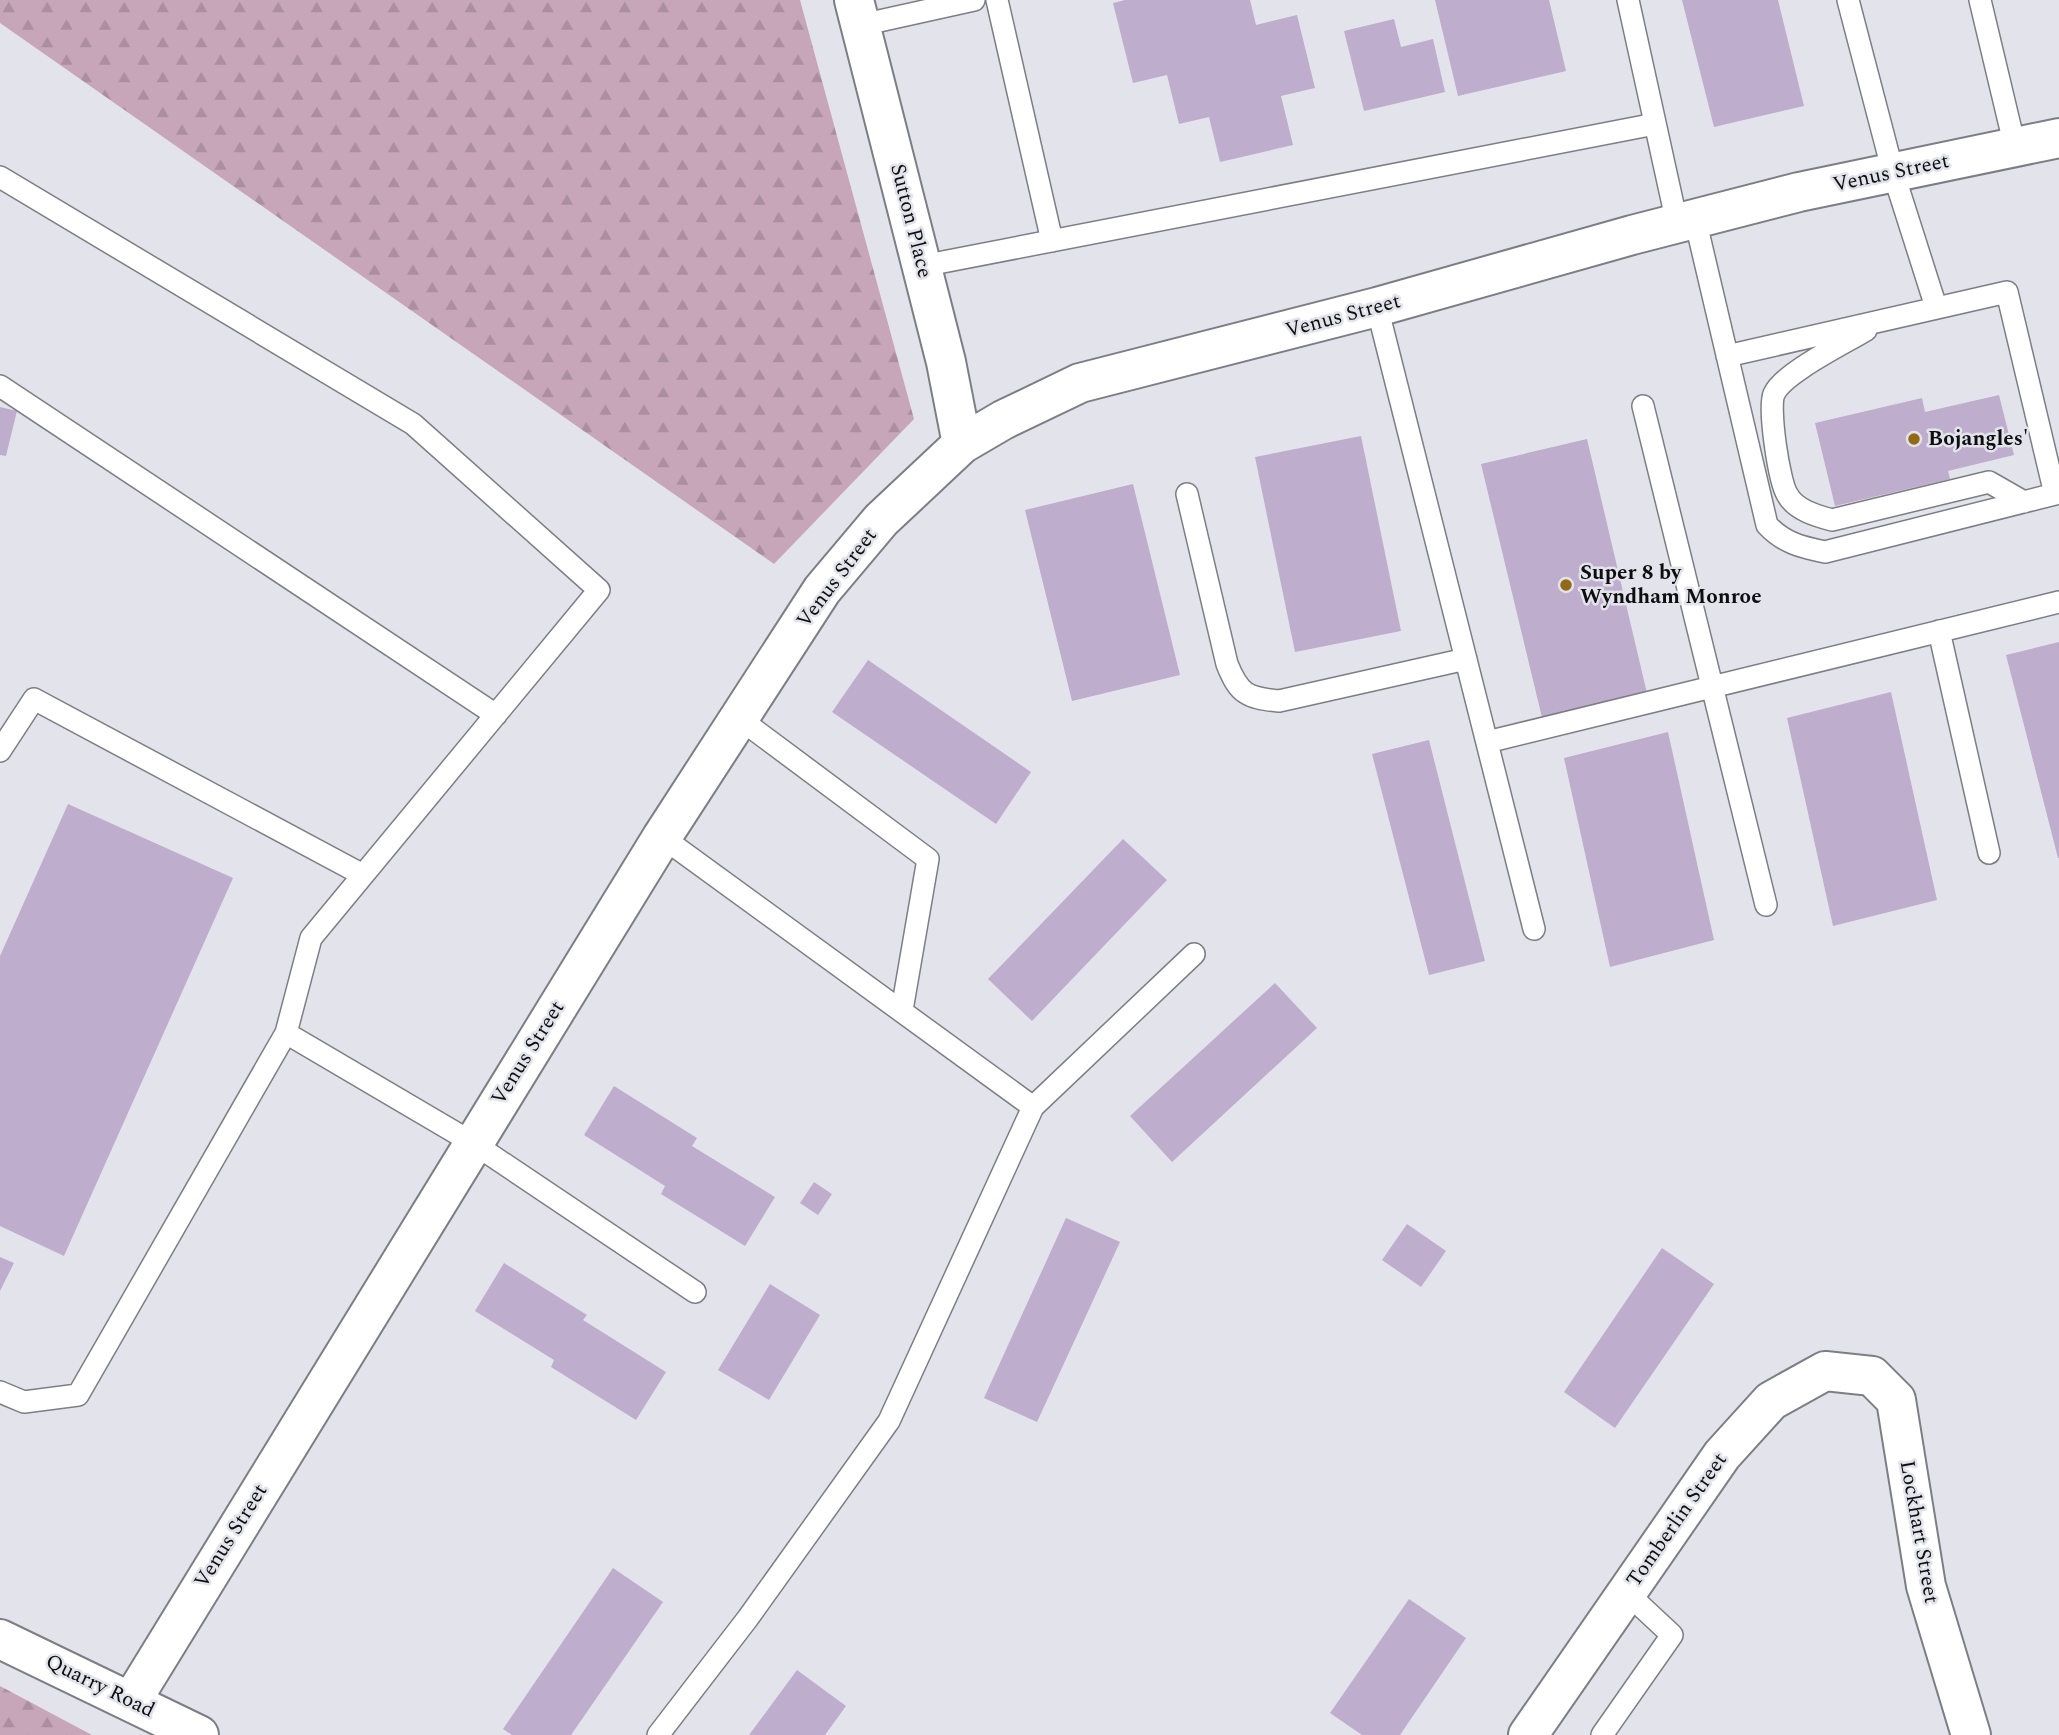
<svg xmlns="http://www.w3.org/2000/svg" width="2059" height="1735" font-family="Spectral,serif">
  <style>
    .forest { fill: url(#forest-firs) }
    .building { fill: #beadcc }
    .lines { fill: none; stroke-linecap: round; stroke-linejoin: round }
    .service-casing { stroke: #7d7e84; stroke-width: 24 }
    .minor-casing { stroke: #7d7e84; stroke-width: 42 }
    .tertiary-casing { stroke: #7d7e84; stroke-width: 42 }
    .service { stroke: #fff; stroke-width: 21 }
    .minor { stroke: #fff; stroke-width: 38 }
    .tertiary { stroke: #fff; stroke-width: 38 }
    .poi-dot { fill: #936a14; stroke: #e3e4eb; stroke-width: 2.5 }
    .labels { text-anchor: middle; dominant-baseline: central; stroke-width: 5; stroke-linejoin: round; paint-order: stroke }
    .street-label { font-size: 21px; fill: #0e0e11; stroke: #e3e4eb }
    .poi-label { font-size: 21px; font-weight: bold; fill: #0e0e11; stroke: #e3e4eb; text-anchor: start }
  </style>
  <defs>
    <pattern id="forest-firs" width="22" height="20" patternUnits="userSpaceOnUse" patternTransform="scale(1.75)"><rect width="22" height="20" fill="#c8a6ba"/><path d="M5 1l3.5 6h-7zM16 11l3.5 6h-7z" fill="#ab8e9f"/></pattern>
  </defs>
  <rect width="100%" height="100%" fill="#e3e4eb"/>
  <path class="forest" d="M0 0H800L914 419 774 564 0 23Z
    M0 1686 92 1735H0Z"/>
  <path class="building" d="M1125 0H1250L1256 25 1297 15 1315 88 1281 96 1293 145 1220 162 1209 117 1179 124 1167 75 1133 83 1113 3Z
    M1435 0H1549L1566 71 1458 96Z
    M1682 0H1778L1804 106 1714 127Z
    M1394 19 1401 47 1433 39 1445 92 1364 111 1344 31Z
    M1999 395 2014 455 1948 471 1950 479 1835 506 1815 423 1922 398 1925 412Z
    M0 407 17 411 6 456 0 455Z
    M1361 436 1401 631 1295 652 1255 457Z
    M1587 439 1650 706 1545 730 1481 464Z
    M1133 484 1180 675 1072 701 1025 510Z
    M2059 642V858H2058L2006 655Z
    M868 660 1031 772 996 824 832 712Z
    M1891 692 1937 900 1833 926 1787 718Z
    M1668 732 1714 940 1610 967 1564 758Z
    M1429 740 1485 961 1429 975 1372 754Z
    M68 804 233 878 64 1256 0 1226V956Z
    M1123 839 1167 880 1032 1021 988 979Z
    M1275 983 1317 1028 1172 1162 1130 1116Z
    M614 1086 697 1138 692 1146 775 1197 745 1246 661 1194 665 1186 584 1135Z
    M814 1182 832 1194 818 1215 800 1203Z
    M1066 1218 1120 1242 1037 1422 984 1398Z
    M1407 1224 1446 1251 1421 1287 1382 1260Z
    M1662 1248 1714 1284 1615 1428 1564 1392Z
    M0 1257 14 1263 0 1291Z
    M504 1263 587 1315 583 1320 666 1372 636 1420 551 1367 554 1360 475 1311Z
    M770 1284 820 1315 769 1400 718 1370Z
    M613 1568 663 1602 571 1735H512L503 1729Z
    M1409 1599 1466 1638 1400 1735H1362L1330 1713Z
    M797 1670 846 1706 825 1735H749Z"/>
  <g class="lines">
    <defs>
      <path id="service" d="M997 0 1052 241
        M1628 0 1677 223
        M1848 0 1893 172 1936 307
        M1980 0 2015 147
        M861 25 974 0
        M0 177 413 424 599 590 311 938 286 1033 473 1143 695 1292
        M1695 219 1767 525C1784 543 1801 547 1825 552L2055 494 2007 292 1727 356
        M922 266 1655 124
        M1377 307 1534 929
        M1866 330C1845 343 1783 373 1774 394 1768 408 1779 481 1787 494 1795 510 1817 516 1832 520L1989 482 2024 502
        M0 386 496 715
        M1643 406 1766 905
        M1187 494 1227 664C1239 694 1247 698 1279 701L1466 659
        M1939 631 1989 853
        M740 719 928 859 902 1010
        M1487 742 2059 602
        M0 751 34 699 363 875
        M662 837 1033 1107
        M0 1392 24 1402 78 1395 286 1033
        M658 1735 748 1618 889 1421 1033 1107 1194 954
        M1602 1735 1672 1635 1627 1593"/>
      <path id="minor" d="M854 0 946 362 962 444
        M132 1700 662 837 822 590 881 520 962 444 1003 420 1080 383 1377 307 1632 235 1799 192 2059 138
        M1528 1735 1722 1455 1771 1401 1825 1371 1872 1376 1896 1400 1926 1586 1971 1735"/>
      <path id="tertiary" d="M0 1639 199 1735"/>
    </defs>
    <use href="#service" class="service-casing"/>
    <use href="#minor" class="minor-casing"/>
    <use href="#tertiary" class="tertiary-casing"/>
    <use href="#service" class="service"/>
    <use href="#minor" class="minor"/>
    <use href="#tertiary" class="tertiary"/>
  </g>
  <g class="poi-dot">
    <circle cx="1914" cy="439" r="7"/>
    <circle cx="1566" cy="585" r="7"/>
  </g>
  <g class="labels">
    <g class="street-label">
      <text transform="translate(1891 173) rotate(-12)">Venus Street</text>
      <text transform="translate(911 221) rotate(76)">Sutton Place</text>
      <text transform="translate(1343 316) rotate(-15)">Venus Street</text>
      <text transform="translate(837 578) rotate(-53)">Venus Street</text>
      <text transform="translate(528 1053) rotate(-58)">Venus Street</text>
      <text transform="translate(1677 1520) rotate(-55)">Tomberlin Street</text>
      <text transform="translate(1919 1532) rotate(80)">Lockhart Street</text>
      <text transform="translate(231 1536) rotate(-58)">Venus Street</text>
      <text transform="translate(100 1686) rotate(26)">Quarry Road</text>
    </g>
    <g class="poi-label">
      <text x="1928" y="439">Bojangles'</text>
      <text x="1580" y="573">Super 8 by<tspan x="1580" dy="24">Wyndham Monroe</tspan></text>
    </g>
  </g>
</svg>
